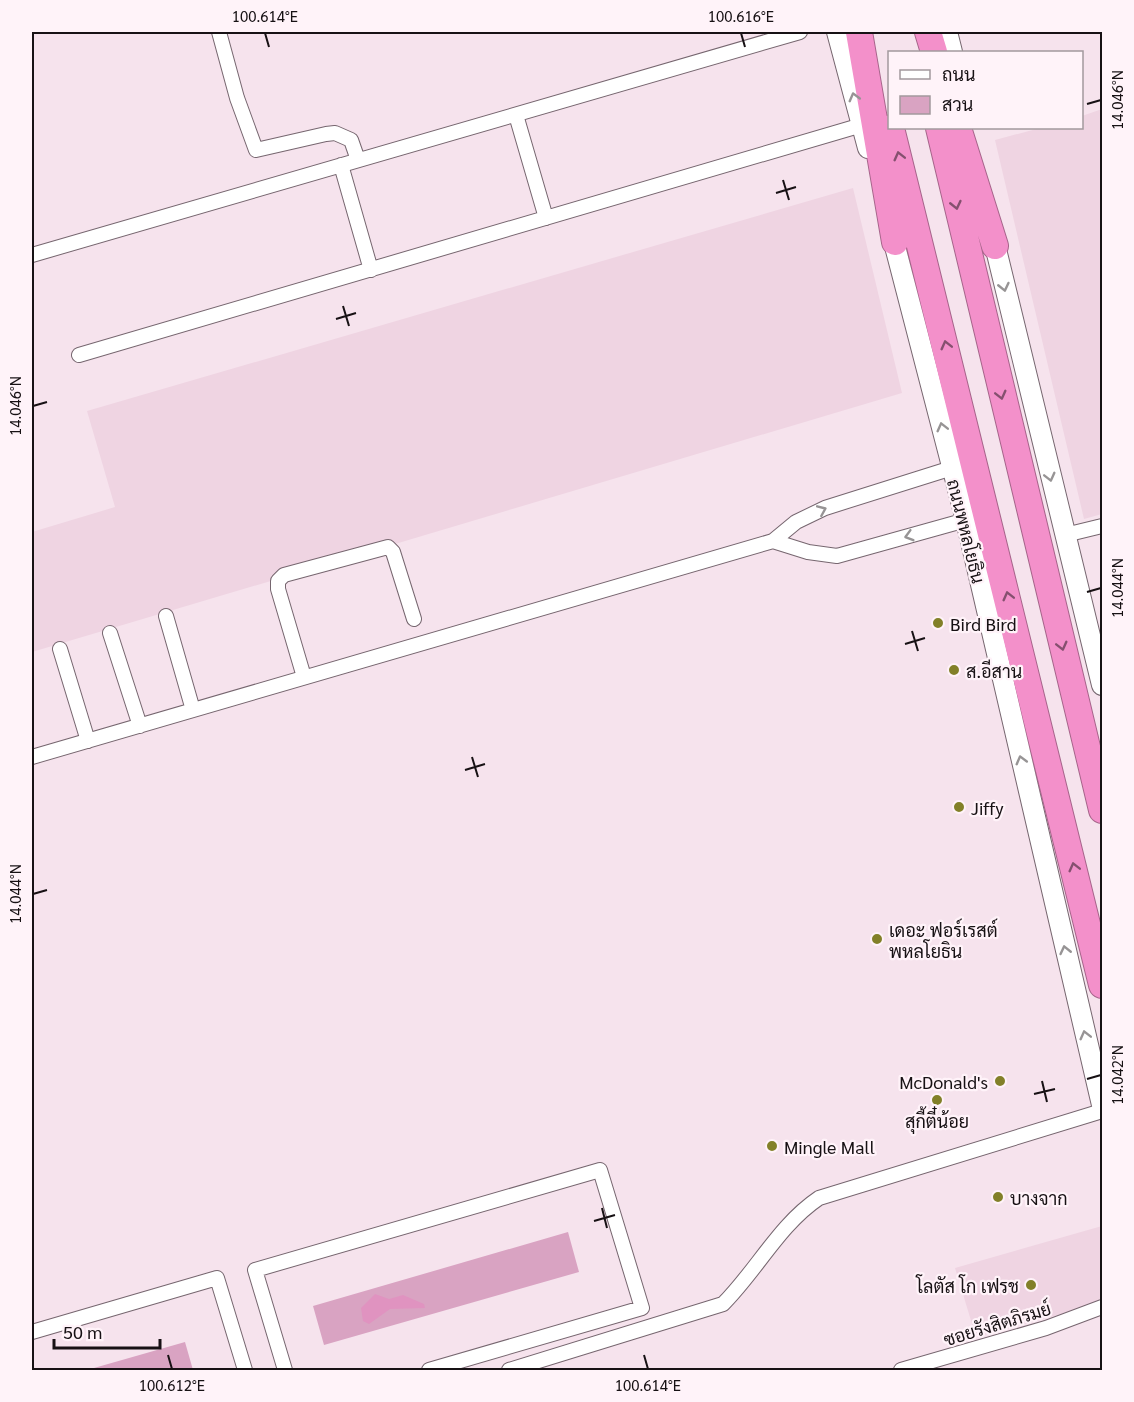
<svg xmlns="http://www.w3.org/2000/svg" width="1134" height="1402" font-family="Georgia,Sarabun,serif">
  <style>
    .built { fill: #efd4e2 }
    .green { fill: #d9a3c2 }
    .water { fill: #e093c0 }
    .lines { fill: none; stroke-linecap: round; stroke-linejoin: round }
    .street-casing { stroke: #76666f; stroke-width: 16 }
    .secondary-casing { stroke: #76666f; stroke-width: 22 }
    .highway-casing { stroke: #a6648a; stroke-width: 28 }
    .street { stroke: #fff; stroke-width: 14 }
    .secondary { stroke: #fff; stroke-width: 20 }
    .highway { stroke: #f390ca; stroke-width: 26 }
    .oneway { stroke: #979495 }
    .oneway2 { stroke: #85506f }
    .ticks { fill: none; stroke: #171114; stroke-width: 2 }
    .poi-dot { fill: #828028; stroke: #fff3f9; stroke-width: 2 }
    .labels { text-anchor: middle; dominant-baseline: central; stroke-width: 4.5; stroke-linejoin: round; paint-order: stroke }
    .street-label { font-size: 18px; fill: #171114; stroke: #fff3f9 }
    .poi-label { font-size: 18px; fill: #171114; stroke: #fff3f9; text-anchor: start }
    .neatline { fill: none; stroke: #171114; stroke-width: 2 }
    .ticks-label { font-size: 15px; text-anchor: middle; fill: #171114 }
  </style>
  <rect width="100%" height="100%" fill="#f6e3ed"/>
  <path class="built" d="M1102 109V514L1084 519 995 140 1040 128H1082V116Z
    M853 188 902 393 32 652V532L115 507 87 411Z
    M1102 1226V1303L976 1337 955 1268Z"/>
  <path class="green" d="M568 1232 579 1272 324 1345 313 1306Z
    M185 1342 193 1370H87Z"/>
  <path class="water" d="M375 1294 389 1299 403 1295 424 1304 425 1308 390 1309 369 1324 363 1321 361 1308Z"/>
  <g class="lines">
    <defs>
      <path id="street" d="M219 32 237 98 256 150 326 134 335 133 351 140 358 160
        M516 115 546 218
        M341 165 371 270
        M32 255 800 32
        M79 355 862 125
        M1065 535 1102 526
        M773 541 808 552 837 556 966 520
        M166 616 193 710
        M110 633 140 726
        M60 649 88 741
        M304 677 278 589V581L284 575 388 547 393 552 414 619
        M32 757 773 541 796 522 825 508 952 468
        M32 1332 217 1278 245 1370
        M285 1370 255 1270 600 1170 642 1308 429 1370
        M509 1370 723 1304C757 1270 779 1225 819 1198L1102 1111
        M901 1370 1046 1328 1102 1307"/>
      <path id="secondary" d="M837 32 868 148
        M947 32 952 52
        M891 231 966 520 1102 1105
        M992 233 1102 685"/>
      <path id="highway" d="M859 32 895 242
        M928 32 934 52
        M891 128 1102 985
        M939 128 1102 810
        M958 128 995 246"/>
    </defs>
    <use href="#street" class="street-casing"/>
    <use href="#secondary" class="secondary-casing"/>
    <use href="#highway" class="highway-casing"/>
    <use href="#street" class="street"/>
    <use href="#secondary" class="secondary"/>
    <use href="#highway" class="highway"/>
  </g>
  <defs><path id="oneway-chevron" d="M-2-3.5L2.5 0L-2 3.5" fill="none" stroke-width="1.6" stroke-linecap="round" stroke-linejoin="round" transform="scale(1.5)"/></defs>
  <g class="oneway">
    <use href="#oneway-chevron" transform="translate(854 97) rotate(-105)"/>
    <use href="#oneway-chevron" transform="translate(1004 287) rotate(77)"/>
    <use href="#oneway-chevron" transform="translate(942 427) rotate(-104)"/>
    <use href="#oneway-chevron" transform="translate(1050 477) rotate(76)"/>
    <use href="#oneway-chevron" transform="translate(822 510) rotate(-23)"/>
    <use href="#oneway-chevron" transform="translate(909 536) rotate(164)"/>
    <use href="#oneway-chevron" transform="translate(1021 760) rotate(-105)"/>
    <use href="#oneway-chevron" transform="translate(1065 950) rotate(-103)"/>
    <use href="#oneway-chevron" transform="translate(1085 1035) rotate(-104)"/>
  </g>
  <g class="oneway2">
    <use href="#oneway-chevron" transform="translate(899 156) rotate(-104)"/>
    <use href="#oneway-chevron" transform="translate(956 205) rotate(77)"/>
    <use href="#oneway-chevron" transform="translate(946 345) rotate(-104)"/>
    <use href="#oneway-chevron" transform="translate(1001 395) rotate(76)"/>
    <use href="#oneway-chevron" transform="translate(1008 596) rotate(-104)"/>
    <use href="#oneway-chevron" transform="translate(1062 646) rotate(76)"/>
    <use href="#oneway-chevron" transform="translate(1074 867) rotate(-104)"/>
  </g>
  <path class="ticks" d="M265 33 269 47M741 33 745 47M1087 104 1101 100M783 180 789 200M776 193 796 187M343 306 349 326M336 319 356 313M33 406 47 402M1087 592 1101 588M912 631 918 651M905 644 925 638M472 757 478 777M465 770 485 764M33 894 47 890M1087 1079 1101 1075M1042 1081 1047 1102M1034 1094 1055 1089M602 1208 607 1228M594 1221 615 1215M168 1355 172 1369M644 1355 648 1369"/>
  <g class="poi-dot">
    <circle cx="938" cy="623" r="6"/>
    <circle cx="954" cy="670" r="6"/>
    <circle cx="959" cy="807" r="6"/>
    <circle cx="877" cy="939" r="6"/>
    <circle cx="1000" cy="1081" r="6"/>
    <circle cx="937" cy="1100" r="6"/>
    <circle cx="772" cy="1146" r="6"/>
    <circle cx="998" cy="1197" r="6"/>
    <circle cx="1031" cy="1285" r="6"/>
  </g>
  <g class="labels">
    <g class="street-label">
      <text transform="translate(967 531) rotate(76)">ถนนพหลโยธิน</text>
      <text transform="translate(997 1323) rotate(-17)">ซอยรังสิตภิรมย์</text>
    </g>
    <g class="poi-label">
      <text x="950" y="623">Bird Bird</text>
      <text x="966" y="670">ส.อีสาน</text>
      <text x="971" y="807">Jiffy</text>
      <text x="889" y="929">เดอะ ฟอร์เรสต์<tspan x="889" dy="21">พหลโยธิน</tspan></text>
      <text x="988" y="1081" text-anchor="end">McDonald's</text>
      <text x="937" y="1120" text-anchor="middle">สุกี้ตี๋น้อย</text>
      <text x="784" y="1146">Mingle Mall</text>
      <text x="1010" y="1197">บางจาก</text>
      <text x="1019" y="1285" text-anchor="end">โลตัส โก เฟรช</text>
    </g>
  </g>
  <rect width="1134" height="1402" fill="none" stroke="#fff3f9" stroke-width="66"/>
  <rect x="888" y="51" width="195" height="78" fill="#fff3f9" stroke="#a2999d" stroke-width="1.5"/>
  <rect x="900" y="70" width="30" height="9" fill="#ffffff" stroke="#a2999d" stroke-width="1.5"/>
  <text x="942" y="81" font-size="18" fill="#171114">ถนน</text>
  <rect x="900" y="96" width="30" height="18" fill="#d9a3c2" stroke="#a2999d" stroke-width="1.5"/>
  <text x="942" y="111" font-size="18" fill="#171114">สวน</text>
  <path d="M54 1339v9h106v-9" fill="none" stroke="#171114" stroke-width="3"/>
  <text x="63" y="1339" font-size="18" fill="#171114" stroke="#fff3f9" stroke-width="4.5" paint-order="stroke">50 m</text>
  <rect x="33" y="33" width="1068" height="1336" class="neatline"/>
  <g class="ticks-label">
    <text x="265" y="22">100.614°E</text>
    <text x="741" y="22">100.616°E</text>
    <text transform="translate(1118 100) rotate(-90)" y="5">14.046°N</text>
    <text transform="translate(16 406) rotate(-90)" y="5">14.046°N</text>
    <text transform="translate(1118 588) rotate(-90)" y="5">14.044°N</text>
    <text transform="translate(16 894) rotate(-90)" y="5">14.044°N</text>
    <text transform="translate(1118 1075) rotate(-90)" y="5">14.042°N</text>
    <text x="172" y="1391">100.612°E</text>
    <text x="648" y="1391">100.614°E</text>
  </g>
</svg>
